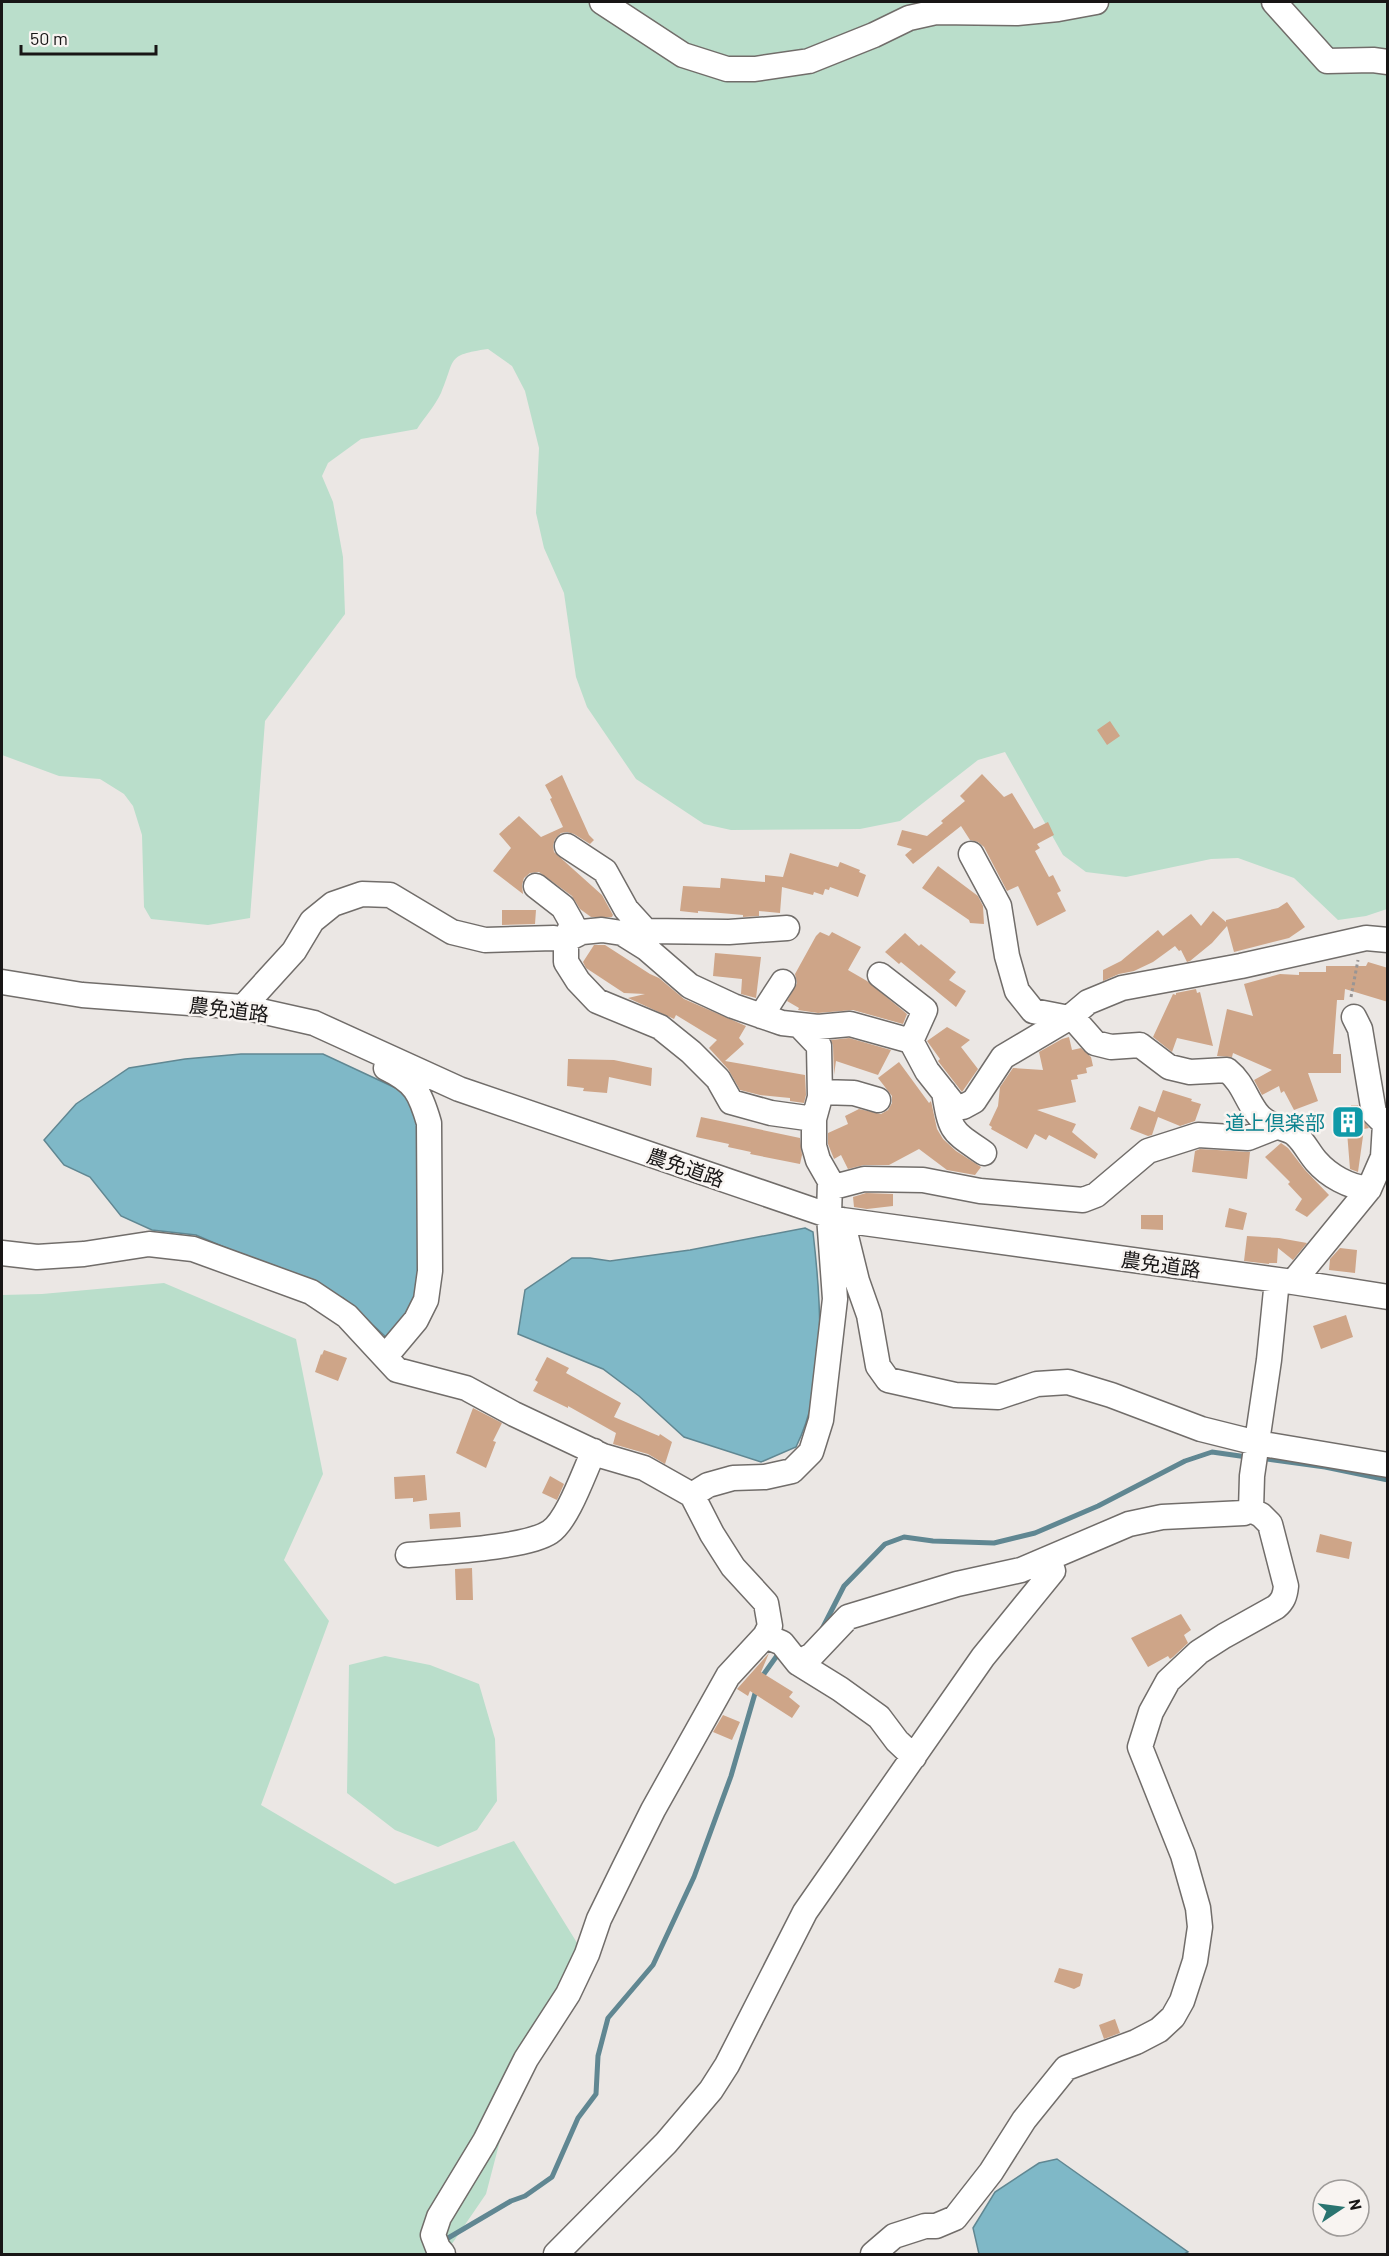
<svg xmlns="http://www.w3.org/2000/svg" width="1389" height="2256" font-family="Barlow,'Noto Sans JP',sans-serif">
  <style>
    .green { fill: #badecb }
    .water { fill: #7fb8c7; stroke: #608792; stroke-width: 1.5 }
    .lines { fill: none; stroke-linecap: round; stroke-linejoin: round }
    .stream { stroke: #608792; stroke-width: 5 }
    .building { fill: #cea588 }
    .minor-casing { stroke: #716d6a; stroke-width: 27 }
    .path { stroke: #999594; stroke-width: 3; stroke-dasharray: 3 3; stroke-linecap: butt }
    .minor { stroke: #fff; stroke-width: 24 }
    .labels { text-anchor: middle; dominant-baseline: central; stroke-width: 5; stroke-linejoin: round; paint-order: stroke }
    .street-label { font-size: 20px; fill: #181616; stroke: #f8f4f1 }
    .culture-label { font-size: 20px; fill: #0d838f; stroke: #f8f4f1; text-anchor: end }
  </style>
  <rect width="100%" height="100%" fill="#ebe7e4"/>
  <path class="green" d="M2 2H1387V909L1366 916 1338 920 1294 878 1238 858 1211 859 1126 877 1086 872 1063 855 1005 752 978 760 900 821 860 829 731 830 704 824 636 779 587 707 576 677 564 593 544 548 536 513 539 448 525 391 512 366 488 349C445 355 456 359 441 393 435 406 424 418 417 429L361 439 328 463 322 476 333 502 343 557 345 614 265 721 250 918 208 925 151 919 144 907 142 835 133 806 124 794 100 779 59 776 2 755Z
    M164 1283 296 1339 323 1474 284 1560 329 1621 261 1805 395 1884 514 1841 579 1946 518 2072 486 2194 445 2254H2V1295L42 1294Z
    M385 1656 430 1665 479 1684 495 1739 497 1801 477 1830 438 1847 395 1830 347 1793 349 1665Z"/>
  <path class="water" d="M241 1054H323L400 1090 412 1100 420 1115 423 1293 386 1337 343 1298 196 1235 152 1230 121 1216 90 1177 64 1165 44 1140 76 1104 129 1068 185 1059Z
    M805 1228 813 1232C821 1302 828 1382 796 1447L761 1462 684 1437 639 1396 603 1369 518 1334 525 1290 572 1258H590L610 1261 690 1250Z
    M1057 2159 1188 2252 1184 2254H979L973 2228 995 2192 1039 2163Z"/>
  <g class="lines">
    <path class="stream" d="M1260 1458 1325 1467 1388 1480
      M821 1631 844 1586 885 1544 904 1537 933 1541 994 1543 1035 1533 1098 1506 1185 1461 1212 1452 1247 1457
      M761 1678 776 1657 782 1656
      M443 2241 511 2201 525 2196 552 2177 578 2118 596 2094 598 2056 608 2018 653 1965 694 1877 731 1776 756 1690"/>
  </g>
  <path class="building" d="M1110 721 1120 736 1107 745 1097 730Z
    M982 774 1004 797 1012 793 1034 829 1048 822 1054 835 1037 844 1040 848 1035 851 1049 877 1053 875 1061 891 1057 893 1066 911 1037 926 1018 886 1007 891 984 847 978 842 970 840 961 826 913 864 905 855 912 849 897 845 902 830 927 836 943 823 941 821 965 801 960 796Z
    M562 775 589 835 594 840 590 844 574 834 567 832 561 833 555 839 553 846 554 852 602 895 613 915 612 917H591L580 909 572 896 539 872 530 873 524 878 522 885 523 894 493 871 511 848 499 834 519 816 541 837 563 827 550 799 552 798 545 785Z
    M790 853 838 867 840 862 860 870 859 872 866 875 858 897 830 887 829 890 825 889 823 895 814 892 813 895 782 887 780 913 759 911V916L743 917V915L698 911V913L680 911 683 886 720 888 721 878 765 882V875L783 877Z
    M938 866 978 896 983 906 984 924 970 923 969 920 922 888Z
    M1287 902 1305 927 1289 938 1234 952 1227 926 1212 943 1190 961 1187 962 1181 950 1179 951 1175 946 1153 962 1134 971 1119 974 1103 981V970L1121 961 1158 930 1163 936 1191 914 1201 926 1213 911 1226 922V920L1278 908Z
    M502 910H536L535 924 502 925Z
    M820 932 829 936 832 932 861 947 848 970 867 981 907 1014 903 1024 853 1010 818 1013 798 1010 799 1008 787 1001 797 983 795 974 816 936Z
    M905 933 919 946 921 944 956 972 949 980 966 991 956 1007 901 962 899 964 885 952Z
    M594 945H605L650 974 659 978 684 999 746 1026 739 1038 744 1044 725 1061 805 1075 806 1095 804 1103 790 1101V1098L760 1095 740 1090 728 1069 709 1048 717 1040 676 1015 674 1019 628 998 645 994 624 993 586 968 583 962Z
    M715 953 761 957 756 998 741 994 742 979 713 976Z
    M1368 962 1388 968V1002L1345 989 1344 1000H1337L1333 1054H1341V1073H1308L1318 1101 1294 1110 1284 1091 1281 1093 1279 1086 1262 1095 1254 1080 1272 1070 1233 1053 1232 1057 1217 1056 1227 1009 1253 1016 1244 984 1280 974 1299 975V972H1326V966H1366Z
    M1196 989 1197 993 1200 992 1213 1046 1177 1038 1172 1052 1153 1037 1173 994 1176 995V993Z
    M947 1027 970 1040 961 1047 978 1069 962 1092 938 1061 940 1059 927 1041Z
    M1069 1037 1072 1050 1081 1048 1091 1057 1093 1066 1086 1068 1087 1073 1077 1075 1078 1079 1071 1080 1076 1102 1037 1110 1076 1124 1072 1132 1098 1154 1095 1159 1049 1135 1046 1140 1035 1134 1027 1149 991 1129 992 1127 989 1125 998 1106 1000 1087 1013 1068 1043 1070 1039 1052 1062 1039Z
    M849 1038 891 1050 878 1075 836 1061 834 1075 833 1046 831 1040Z
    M568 1059 614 1060 652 1068 651 1086 609 1077 607 1093 583 1091 584 1088 567 1086Z
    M899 1062 929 1103 931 1101 937 1129 943 1139 956 1151 981 1167 975 1175 947 1170 919 1149 889 1165H864L848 1169 841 1155 834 1159 828 1144V1133L848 1124 845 1116 859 1109 881 1114 888 1110 892 1103V1096L878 1078Z
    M1163 1090 1192 1099 1191 1101 1201 1104 1195 1121 1180 1126 1158 1117 1152 1135 1148 1136 1130 1129 1139 1106 1155 1112Z
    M1351 1105H1358L1360 1116 1369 1128 1364 1129 1358 1172 1350 1169 1345 1107H1351Z
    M701 1117 800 1138 802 1155 800 1164 750 1154 751 1152 728 1147 729 1144 696 1137Z
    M1281 1143 1288 1148 1305 1170 1329 1195 1307 1217 1295 1210 1302 1199 1288 1184 1290 1182 1265 1157Z
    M1200 1149 1250 1152 1247 1179 1192 1172 1195 1151Z
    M866 1193 893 1194V1206L867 1209 854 1207 853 1197Z
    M1229 1208 1247 1213 1243 1230 1225 1227Z
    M1141 1215H1163V1230L1141 1229Z
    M1247 1236 1279 1238 1307 1243 1293 1260 1278 1248 1277 1263H1269V1264L1244 1261Z
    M1340 1248 1357 1250 1355 1273 1329 1270 1330 1259Z
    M1346 1315 1353 1337 1321 1349 1313 1326Z
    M324 1350 347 1358 338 1381 315 1372 321 1354 322 1355Z
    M547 1357 569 1368 566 1373 621 1403 614 1417 659 1436 660 1434 672 1442 665 1464 648 1454 613 1444 616 1433 568 1406V1408L533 1391 538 1382 535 1380Z
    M473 1408 502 1423 493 1441 496 1442 486 1468 456 1453Z
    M425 1475 427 1500 413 1502V1498L395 1499 394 1477Z
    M550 1476 564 1484 557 1500 542 1493Z
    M460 1512 461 1527 430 1529 429 1514Z
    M1320 1534 1352 1542 1349 1559 1316 1552Z
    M472 1568 473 1600H456L455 1569Z
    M1181 1614 1191 1630 1184 1635 1188 1643 1173 1657 1170 1659 1168 1656 1148 1667 1131 1638Z
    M769 1653 761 1672 793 1692 789 1697 800 1706 792 1718 750 1691 748 1696 737 1689Z
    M723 1715 740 1722 732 1740 713 1732Z
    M1059 1968 1083 1974 1080 1986 1074 1989 1054 1982Z
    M1115 2019 1120 2033 1104 2039 1099 2025Z"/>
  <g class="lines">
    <defs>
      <path id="minor" d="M602 2 683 55 727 69H755L809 61 874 35 909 18 936 12 1017 13 1058 9 1096 2
        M1274 2 1327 61 1373 60 1388 62
        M567 846 605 871 626 909 646 931
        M971 854 999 906 1007 956 1017 991 1033 1011 1074 1019 1095 1043 1111 1047 1140 1045 1169 1067 1190 1072 1227 1070C1243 1083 1245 1097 1256 1112 1268 1129 1287 1126 1296 1135 1304 1142 1309 1153 1316 1161 1329 1176 1349 1187 1369 1189
        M646 948V931L729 932 787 928
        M880 975 925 1010 911 1041
        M2 982 82 995 243 1007 314 1023 459 1089 842 1220 1293 1282 1388 1297
        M243 1007 294 951 312 921 333 904 362 894 390 895 452 932 485 940 554 938 566 940 582 932 602 930 622 933 646 948 690 986 733 1006 782 1023 818 1027 850 1024 911 1041 927 1071 954 1105 963 1107 974 1101 1003 1057 1069 1018 1088 1002 1122 988 1241 966 1366 938 1388 940
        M761 1016 783 982
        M1354 1017 1360 1029 1374 1113 1385 1124
        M799 1025 819 1046 820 1097 814 1119
        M820 1092 854 1093 878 1100
        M944 1092C951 1133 951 1130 984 1153
        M830 1188 864 1179 923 1180 980 1191 1083 1200 1096 1195 1148 1151 1198 1135 1248 1138 1276 1127
        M842 1220 857 1281 869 1315 878 1366 888 1380 955 1395 998 1397 1037 1384 1068 1382 1111 1395 1201 1429 1257 1443 1388 1465
        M2 1253 37 1257 84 1254 149 1244 193 1249 311 1292 347 1316 397 1370 466 1388 514 1414 603 1456 644 1468 692 1495 708 1485 733 1478 765 1477 792 1471 811 1452 821 1420 835 1299 829 1216 830 1181 818 1160 814 1146V1119L771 1113 731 1102 718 1079 691 1052 660 1027 597 1001 578 981 566 962V940L572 923 563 907 536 886
        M1293 1282 1369 1189 1383 1157 1385 1124 1388 1122
        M385 1357 416 1320 426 1300 430 1271 429 1123C420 1092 415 1082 386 1068
        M408 1555C440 1552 526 1548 550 1532 568 1520 584 1472 594 1451
        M765 1636 782 1643 798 1663 812 1655 848 1617 957 1584 1021 1570 1129 1524 1162 1517 1244 1513 1251 1510
        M798 1663 840 1689 879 1717 897 1741 914 1757
        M443 2254 438 2248 433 2235 439 2217 485 2141 526 2059 568 1994 587 1954 599 1919 625 1866 653 1810 728 1676 765 1636 770 1626 766 1603 733 1567 712 1534 692 1495
        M556 2254 666 2143 711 2090 727 2065 805 1912 983 1657 1053 1571 1049 1559
        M873 2254 894 2236 925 2226H936L955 2218 991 2172 1024 2120 1066 2068 1136 2042 1159 2030 1173 2017 1182 2001 1195 1961 1200 1927 1198 1908 1183 1855 1140 1747 1151 1712 1168 1681 1199 1652 1224 1636 1276 1607C1283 1601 1285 1596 1286 1586L1270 1524 1261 1515 1251 1510 1252 1476 1269 1360 1277 1280"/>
    </defs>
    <use href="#minor" class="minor-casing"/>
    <path class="path" d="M1351 997 1358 960"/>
    <use href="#minor" class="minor"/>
  </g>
  <defs>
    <symbol id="building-square" viewBox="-11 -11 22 22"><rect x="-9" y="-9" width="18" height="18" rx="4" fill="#0f9aa8" stroke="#f8f4f1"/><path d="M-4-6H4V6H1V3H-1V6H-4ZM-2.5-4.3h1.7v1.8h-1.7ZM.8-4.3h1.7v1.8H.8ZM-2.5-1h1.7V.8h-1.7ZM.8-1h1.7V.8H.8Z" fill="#fff"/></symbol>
  </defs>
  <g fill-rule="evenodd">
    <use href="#building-square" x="1329" y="1103" width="38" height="38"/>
  </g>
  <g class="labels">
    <g class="street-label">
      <text transform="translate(229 1009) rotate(7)">農免道路</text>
      <text transform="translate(686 1167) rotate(19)">農免道路</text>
      <text transform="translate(1161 1264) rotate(8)">農免道路</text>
    </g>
    <g class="culture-label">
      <text x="1325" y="1122">道上倶楽部</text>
    </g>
  </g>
  <rect width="1389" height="2256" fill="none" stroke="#181616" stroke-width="6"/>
  <g transform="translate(1341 2208) rotate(77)"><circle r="28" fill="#f8f4f1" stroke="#9e9b99" stroke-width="1.5"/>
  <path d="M0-4.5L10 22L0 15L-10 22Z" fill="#2a7470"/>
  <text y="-9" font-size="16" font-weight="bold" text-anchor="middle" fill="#181616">N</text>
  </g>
  <path d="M21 45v9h135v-9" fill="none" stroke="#181616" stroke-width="3"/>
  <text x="30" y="45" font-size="18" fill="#181616" stroke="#f8f4f1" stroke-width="4.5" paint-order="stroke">50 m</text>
</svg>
